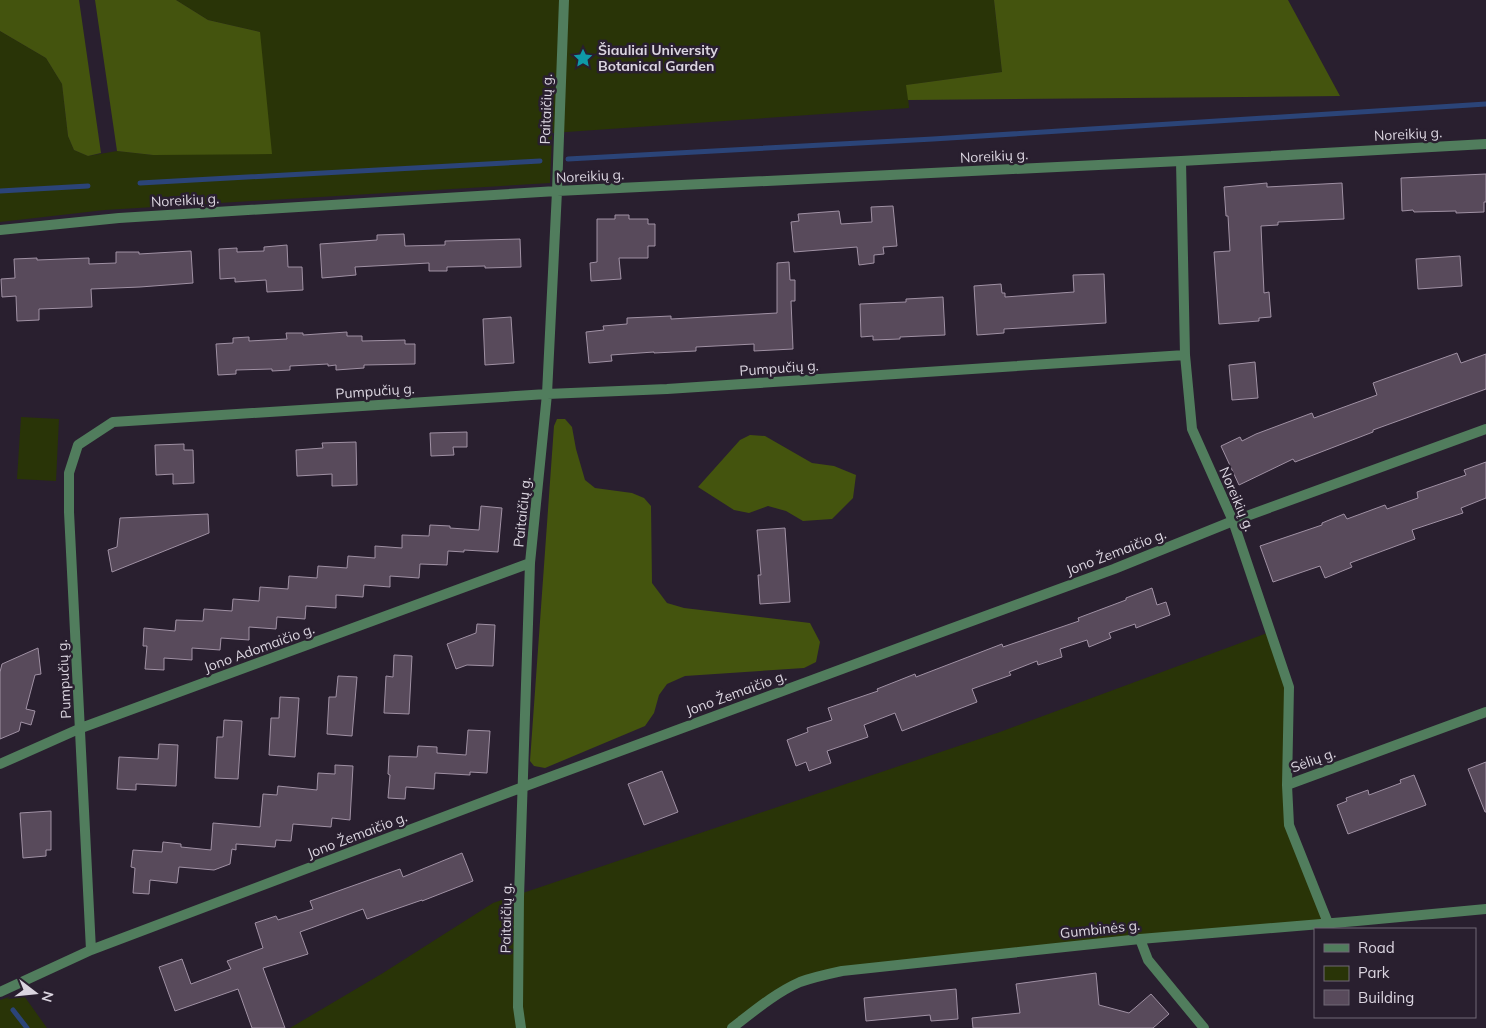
<svg xmlns="http://www.w3.org/2000/svg" width="1486" height="1028" font-family="Mulish,sans-serif">
  <style>
    .green { fill: #293407 }
    .forest { fill: #44540e }
    .lines { fill: none; stroke-linecap: round; stroke-linejoin: round }
    .stream { stroke: #2b4478; stroke-width: 5 }
    .building { fill: #584a5b; stroke: #a091a4 }
    .street { stroke: #517d5d; stroke-width: 10 }
    .labels { text-anchor: middle; dominant-baseline: central; stroke-width: 5; stroke-linejoin: round; paint-order: stroke }
    .poi-label { font-size: 14px; font-weight: bold; fill: #dbd5e0; stroke: #291f2f; text-anchor: start }
    .street-label { font-size: 14px; fill: #dbd5e0; stroke: #291f2f }
  </style>
  <rect width="100%" height="100%" fill="#291f2f"/>
  <path class="green" d="M176 0H994L1002 72 907 85 909 108 552 133 550 183 105 210 0 222V31L46 58 62 84 68 136 74 150 88 156 117 151 153 155 260 32 208 20Z
    M21 417 59 419 56 481 17 479Z
    M1270 632 1289 687V825L1328 923 864 969 800 982 732 1028H290L383 973 493 903 1000 732Z
    M22 993 47 1028H0V1000Z"/>
  <path class="forest" d="M0 0H79L101 153 88 156 74 150 68 136 62 84 46 58 0 31Z
    M95 0H176L208 20 260 32 272 154 153 155 117 151Z
    M994 0H1288L1340 96 908 100 906 85 1002 72Z
    M557 419H565L572 427 576 449 585 480 595 488 632 493 644 498 651 506 652 583 667 603 684 608 810 623 820 642 816 662 804 668 685 676 667 684 659 695 654 713 645 726 545 768 534 766 530 761 554 426Z
    M750 435 765 436 812 463 834 466 856 475 853 498 832 519 803 521 786 511 768 506 749 513 734 510 698 487 740 440Z"/>
  <g class="lines">
    <path class="stream" d="M568 159 933 139 1486 104
      M140 183 540 161
      M0 191 88 186
      M13 1010 27 1028"/>
  </g>
  <path class="building" d="M1486 174V202H1484V212L1456 213V211L1414 212 1413 210 1402 211 1401 178Z
    M1267 183V187L1342 183 1344 219 1278 222V225L1261 226 1264 293 1269 292 1271 317 1259 318V321L1219 324 1214 252 1230 251 1228 216H1226L1224 187Z
    M893 206 897 246 883 247 884 254 874 255V263L859 265 857 247 794 252 791 222 799 221 798 214 839 211 841 224 872 222 871 207Z
    M615 215H629V219H648V224H655V246H648V258H619L621 279 591 281 590 263 597 262V219H615Z
    M404 234 405 246 445 245V241L520 239 521 267 485 268V266L447 267V271H429V263L355 267 356 275 322 278 320 244 377 240V235Z
    M287 245 288 267H302L303 290 267 292 266 280 235 282V278L220 279 219 249 237 248V252L264 251V247Z
    M191 251 193 283 140 287 91 289 92 307 39 309V320L17 321 16 296 2 297 1 279 15 278 14 259 37 258V260L89 258V264L116 263V252H139V254Z
    M1460 256 1462 286 1418 289 1416 259Z
    M789 262 790 280H795V301H791L793 349 754 351V344L696 347V351L654 353V352L611 355 612 361 589 363 586 332 604 330 603 326 627 324V318L671 316V319L777 313V263Z
    M1104 274 1106 323 1004 329V333L977 335 974 286 1001 284 1002 293H1005V297L1074 292 1073 275Z
    M943 297 945 335 900 337V339L873 340V336L861 337 860 304 906 302V299Z
    M511 317 514 363 485 365 483 319Z
    M347 332V336H362V341L405 340V344H415V364L364 365V368L336 370V365L328 366V364L290 366V370L272 371V369L236 370V374L218 375 216 344 233 343V338L249 337V341L287 339 286 333H303V335Z
    M1457 353 1461 363 1486 354V389L1373 430V432L1295 462 1293 459 1239 485 1221 446 1240 437 1242 441 1256 434 1312 413 1314 418 1377 395 1373 383Z
    M1255 362 1258 398 1232 400 1229 365Z
    M467 432V447H453L454 455 431 456 430 433Z
    M356 442 357 485 332 486V474L297 476 296 450 323 448 322 443Z
    M184 444V450H193L194 483 173 484V474L156 475 155 445Z
    M1486 462V498L1461 508 1463 513 1412 530 1415 539 1350 563 1352 567 1325 578 1320 566 1273 582 1260 546 1322 525V523L1344 514 1347 519 1385 505 1387 509 1418 498 1417 492 1466 475 1464 470Z
    M481 506 502 508 498 552 464 550V552L448 551 447 565 420 564 419 578 390 576V587L364 585 363 597 336 595V608L306 606 305 619 277 617 276 629 249 627V640L221 638 220 650 192 648V660L164 658V670L145 669 147 646H143L144 628 175 631 176 620 203 621 204 609 232 611 233 599 259 601 260 587 288 589 289 576 317 578 318 566 347 568 348 556 375 558V546L402 548V535L429 536 430 525 450 526V528L479 530Z
    M208 514 209 533 112 572 108 550 117 547 120 518Z
    M785 528 790 602 760 604 758 575H761L757 530Z
    M1152 588 1157 605 1166 602 1170 615 1136 628 1135 624 1109 633 1111 638 1089 647 1087 640 1060 649 1062 657 1038 665 1037 661 1009 672 1011 675 972 689 977 702 902 731 895 713 864 725 868 737 827 751 831 763 809 771 806 762 796 766 787 740 808 732 807 728 832 720 828 708 878 691 877 689 915 674 916 677 1002 644 1003 647 1079 621 1078 618 1126 600V598Z
    M477 624 495 625 493 666 467 665 456 669 447 644 476 633Z
    M38 648 41 674 35 675 26 709 35 711 31 725 21 722 19 731 0 739V672L2 664Z
    M394 655 412 656 409 714 384 713 386 676 393 677Z
    M338 676 357 677 352 736 327 734 329 697H336Z
    M280 697 299 698 295 757 269 755 271 718H279Z
    M224 720 242 721 238 779 215 778 217 737H223Z
    M468 730 490 731 487 773 470 772V775L435 773 434 789 406 787 405 799 388 798 390 775 388 774 389 756 417 757 418 746 437 747V753L466 755Z
    M159 744 178 745 176 786 136 784V790L117 789 119 757 158 759Z
    M1486 762V812H1485L1468 769Z
    M335 765 353 766 350 820 332 818 331 827 293 824 291 841 276 840 275 847 236 844V850L232 849 230 864 214 870 179 867 177 883 150 880 149 894 133 893 135 868 131 867 133 850 162 852 163 842 181 844V847L211 850 213 823 260 827 263 794 277 795 278 786 317 790 318 773 335 774Z
    M662 771 678 812 644 825 628 784Z
    M1414 775 1426 805 1348 834 1337 805 1347 801 1346 798 1368 790 1369 795 1401 783 1400 780Z
    M51 811V850H46V856L23 858 20 813Z
    M462 853 473 881 422 901V900L367 919 363 909 300 932 308 954 263 968 285 1028H252L238 989 175 1011 159 967 182 959 191 984 231 969 227 961 263 948 255 923 276 916 278 920 313 909 310 901 400 869 403 877Z
    M1096 973 1099 1005 1129 1013 1151 994 1169 1014 1153 1028H973L972 1018 1020 1013 1016 984Z
    M956 989 958 1019 931 1021 930 1015 866 1021 864 998Z"/>
  <g class="lines">
    <path class="street" d="M1181 161 1185 355 1192 429 1233 521 1289 687 1287 785 1289 825 1328 923
      M0 230 119 218 557 191 1181 161 1486 144
      M0 764 81 728 530 563
      M1287 785 1486 712
      M1140 939 1148 960 1204 1028
      M91 950 69 512V473L78 445 113 422 547 394 667 389 1185 355
      M0 992 91 950 523 787 950 629 1114 569 1233 521 1486 429
      M521 1028 518 1007 519 897 530 563 547 394 557 191 564 0
      M732 1028C753 1012 775 993 800 982 814 977 828 974 842 971L1140 939 1357 921 1486 909"/>
  </g>
  <defs>
    <symbol id="sight-bare" viewBox="-9 -9 18 18"><path d="M0-6L1.8-2.2L6-1.7L2.9 1.2L3.7 5.4L0 3.3L-3.7 5.4L-2.9 1.2L-6-1.7L-1.8-2.2Z" fill="#0f9aa8" stroke="#291f2f" stroke-width="2.5" paint-order="stroke"/></symbol>
  </defs>
  <g fill-rule="evenodd">
    <use href="#sight-bare" x="569" y="44" width="28" height="28"/>
  </g>
  <g class="labels">
    <g class="poi-label">
      <text x="598" y="50">Šiauliai University<tspan x="598" dy="16">Botanical Garden</tspan></text>
    </g>
    <g class="street-label">
      <text transform="translate(546 109) rotate(-88)">Paitaičių g.</text>
      <text transform="translate(1408 134) rotate(-3)">Noreikių g.</text>
      <text transform="translate(994 156) rotate(-3)">Noreikių g.</text>
      <text transform="translate(590 176) rotate(-3)">Noreikių g.</text>
      <text transform="translate(185 200) rotate(-3)">Noreikių g.</text>
      <text transform="translate(779 368) rotate(-4)">Pumpučių g.</text>
      <text transform="translate(375 391) rotate(-4)">Pumpučių g.</text>
      <text transform="translate(1237 499) rotate(67)">Noreikių g.</text>
      <text transform="translate(522 512) rotate(-84)">Paitaičių g.</text>
      <text transform="translate(1116 552) rotate(-21)">Jono Žemaičio g.</text>
      <text transform="translate(259 648) rotate(-20)">Jono Adomaičio g.</text>
      <text transform="translate(64 679) rotate(-93)">Pumpučių g.</text>
      <text transform="translate(736 693) rotate(-20)">Jono Žemaičio g.</text>
      <text transform="translate(1313 760) rotate(-20)">Sėlių g.</text>
      <text transform="translate(357 835) rotate(-21)">Jono Žemaičio g.</text>
      <text transform="translate(506 918) rotate(-89)">Paitaičių g.</text>
      <text transform="translate(1100 929) rotate(-6)">Gumbinės g.</text>
    </g>
  </g>
  <rect x="1314" y="928" width="162" height="90" fill="#291f2f" stroke="#706876"/>
  <rect x="1324" y="944" width="25" height="8" fill="#517d5d" stroke="#706876"/>
  <text x="1358" y="953" font-size="15" fill="#dbd5e0">Road</text>
  <rect x="1324" y="966" width="25" height="15" fill="#293407" stroke="#706876"/>
  <text x="1358" y="978" font-size="15" fill="#dbd5e0">Park</text>
  <rect x="1324" y="990" width="25" height="15" fill="#584a5b" stroke="#706876"/>
  <text x="1358" y="1003" font-size="15" fill="#dbd5e0">Building</text>
  <g transform="translate(35 993) rotate(106)" stroke="#291f2f" stroke-width="4" paint-order="stroke">
  <path d="M0-4L9 19L0 12L-9 19Z" fill="#dbd5e0"/>
  <text y="-8" font-size="14" font-weight="bold" text-anchor="middle" fill="#dbd5e0">N</text>
  </g>
</svg>
